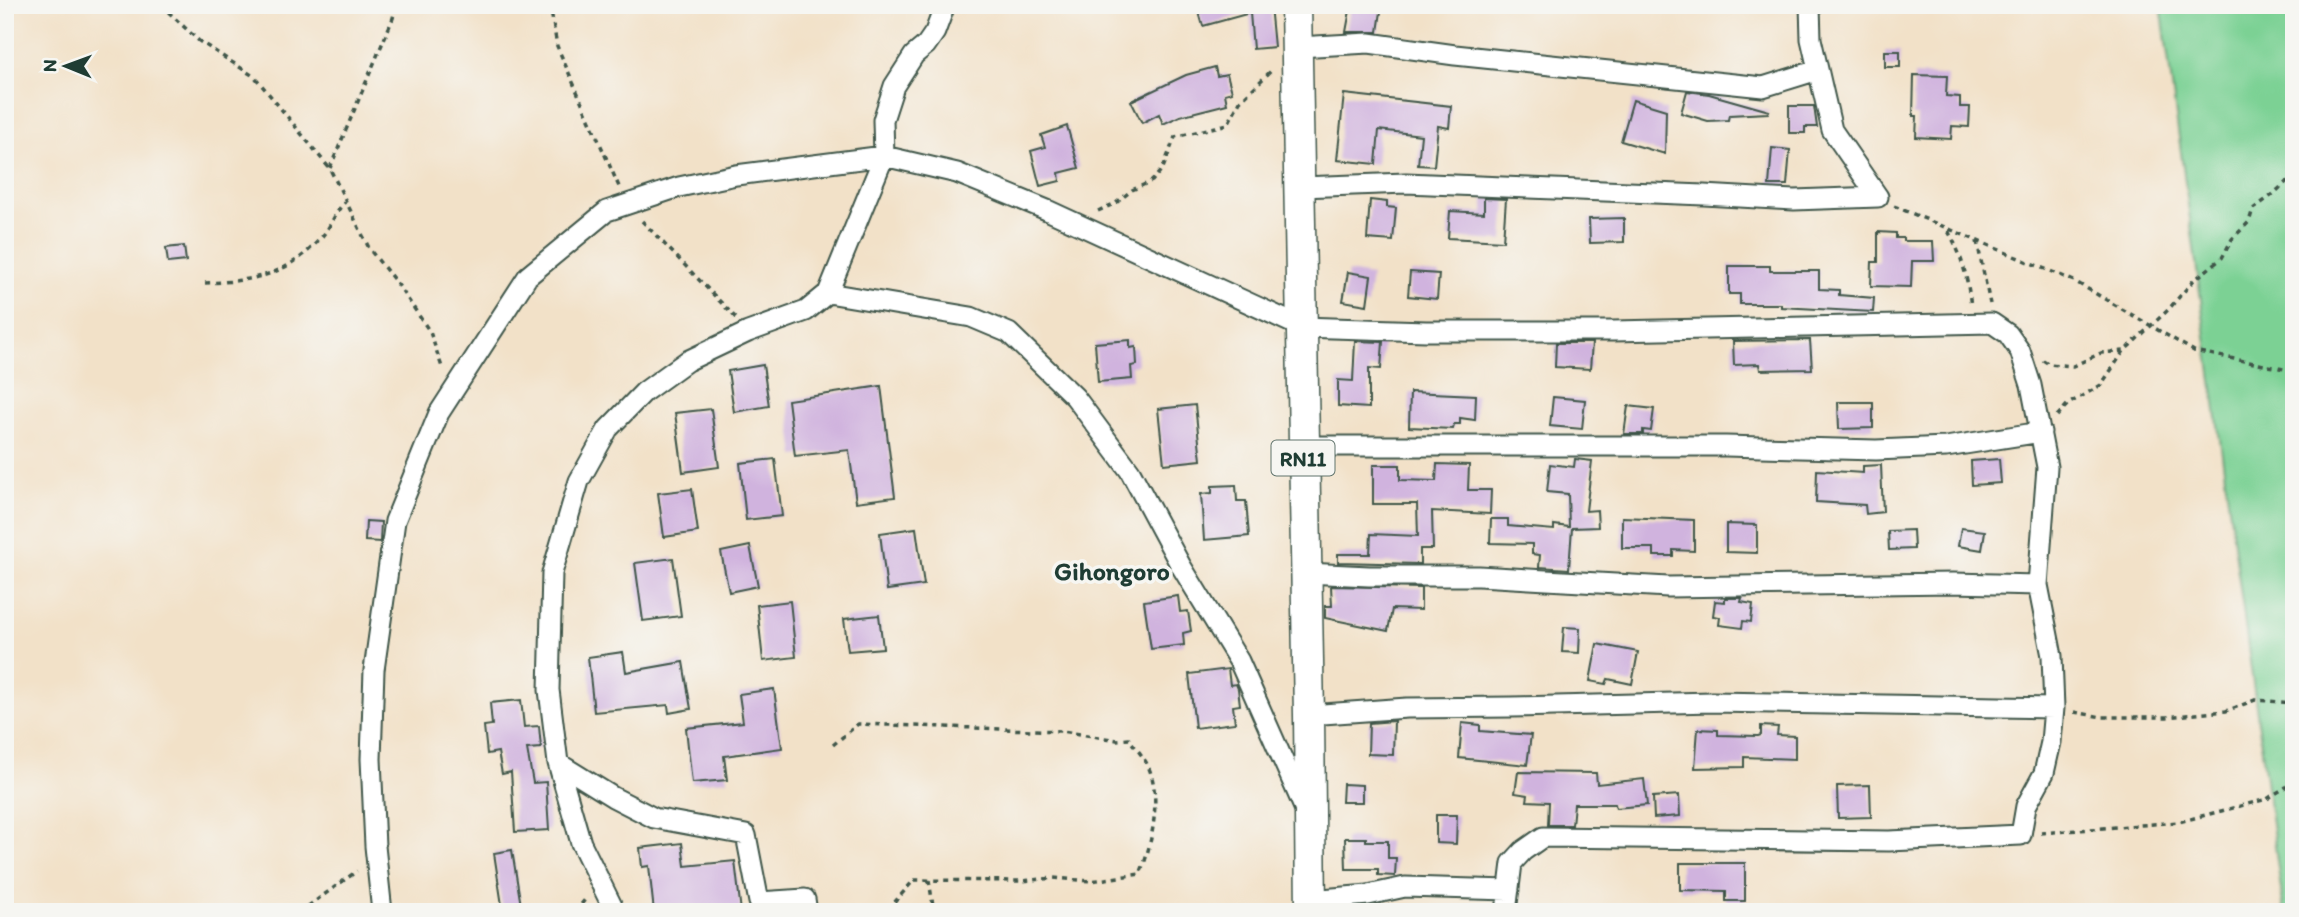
<svg xmlns="http://www.w3.org/2000/svg" width="2299" height="917" font-family="Itim,sans-serif">
  <style>
    .green { fill: #7bd194; stroke: #4d8764; stroke-width: 2 }
    .building { fill: #d0b3de }
    .lines { fill: none; stroke-linecap: round; stroke-linejoin: round }
    .street-casing { stroke: #3f564a; stroke-width: 23 }
    .primary-casing { stroke: #3f564a; stroke-width: 33 }
    .path { stroke: #3f564a; stroke-width: 3.5; stroke-dasharray: 5 5; stroke-linecap: butt }
    .street { stroke: #fff; stroke-width: 19 }
    .primary { stroke: #fff; stroke-width: 30 }
    .labels { text-anchor: middle; dominant-baseline: central; stroke-width: 7; stroke-linejoin: round; paint-order: stroke }
    .shield { fill: #f6f6f2; stroke: #60746d; stroke-width: 2 }
    .shield-label { font-size: 21px; font-weight: bold; fill: #1f3d34 }
    .quarter-label { font-size: 26px; font-weight: bold; fill: #1f3d34; stroke: #f6f6f2 }
  </style>
  <rect width="100%" height="100%" fill="#f6f6f2"/>
  <filter id="ink" filterUnits="userSpaceOnUse"><feTurbulence type="fractalNoise" baseFrequency=".0143" numOctaves="2"/><feDisplacementMap in="SourceGraphic" scale="14" xChannelSelector="R" yChannelSelector="G"/><feConvolveMatrix kernelMatrix="1 2 1 2 8 2 1 2 1" color-interpolation-filters="sRGB"/></filter>
  <filter id="wash" filterUnits="userSpaceOnUse"><feTurbulence type="fractalNoise" baseFrequency=".00686" numOctaves="4" result="noise"/><feDisplacementMap in="SourceGraphic" scale="28" xChannelSelector="R" yChannelSelector="G"/><feGaussianBlur stdDeviation="1.57" result="paint"/><feColorMatrix in="noise" values="0 0 0 0 0 0 0 0 0 0 0 0 0 0 0 0 0 1.4 0 .05"/><feComposite in="paint" operator="in"/></filter>
  <g filter="url(#wash)">
    <rect width="100%" height="100%" fill="#f2e1c8"/>
    <path class="green" d="M2161 5H2294V912H2284Z"/>
    <g id="blocks">
      <path class="building" d="M1197 5H1260V8L1270 5 1274 47 1253 49 1250 13 1203 26Z
        M1351 5H1382L1378 32H1346Z
        M1885 51H1900V67H1885Z
        M1215 67 1217 76 1227 74 1232 92 1225 94 1227 104 1180 116 1163 124 1159 114 1142 123 1131 101 1186 75Z
        M1914 75 1947 76 1946 96 1960 97V107H1970L1969 127 1952 126 1951 139 1916 137 1917 116H1913Z
        M1687 91 1709 94 1769 111 1768 113 1729 115 1728 120 1708 121 1681 113Z
        M1344 94 1451 106 1449 128 1438 126 1434 166 1418 165 1421 135 1379 130 1376 164 1337 160Z
        M1633 100 1666 110 1665 154 1621 141Z
        M1789 106H1814L1817 127H1805V133H1789Z
        M1067 126 1079 168 1059 173 1060 181 1040 186 1031 151 1045 147 1041 135Z
        M1772 148 1790 150 1787 185H1769Z
        M1484 198 1506 199 1503 241 1448 238 1450 211 1484 213Z
        M1370 200 1387 202V207L1396 208 1393 241 1367 239Z
        M1624 218V242L1590 243 1589 219Z
        M1878 232 1896 233V238H1903V241H1933L1934 261H1912L1911 287 1871 286 1872 262H1878Z
        M184 246 186 261 168 263 166 248Z
        M1729 266H1770V271H1819V289L1839 290V295L1874 298 1873 312 1781 307V304H1740V294H1729Z
        M1348 272 1371 276 1367 305 1343 301Z
        M1410 272 1439 274 1437 299 1408 296Z
        M1130 340V348L1136 347 1137 365 1131 366 1132 379 1098 382 1095 343Z
        M1810 340 1812 369 1760 370 1759 364 1734 365 1733 341Z
        M1355 341 1383 342 1381 369 1369 368V408L1338 406V380L1353 381Z
        M1556 343H1592L1590 369 1555 367Z
        M763 365 769 406 734 412 728 371Z
        M881 386 895 497 856 502 849 450 795 456 788 400Z
        M1410 392 1476 395 1475 420 1460 418V424H1454L1453 429 1409 427Z
        M1553 397 1585 400 1582 429 1550 426Z
        M1838 402H1873V428L1839 429Z
        M1195 405 1201 460 1164 464 1158 409Z
        M1628 406 1654 409 1651 431 1643 430V434H1624Z
        M711 409 719 467 683 472 675 413Z
        M775 459 782 516 746 520 740 463Z
        M1575 459 1592 461 1586 511 1597 510 1598 527 1572 528 1569 569 1539 567 1540 555 1532 554V544L1490 543 1491 519H1508V526L1554 530V525L1569 527 1568 494 1547 492 1550 464 1574 467Z
        M1999 459 2001 483 1972 485 1971 461Z
        M1437 464 1469 465 1468 490H1491L1490 514 1432 511 1433 549H1420V564L1338 562V554H1370L1371 534 1418 536 1417 504H1373V465H1400V480L1436 481Z
        M1881 465 1883 512 1866 514 1865 505 1816 502 1817 470 1863 473V466Z
        M1236 485 1237 501H1246L1249 536 1204 540 1201 494 1212 493V486Z
        M692 489 698 532 664 537 658 493Z
        M1622 517 1694 520V551L1673 550V556H1654V548H1622Z
        M366 521 381 522 380 542 365 541Z
        M1726 524 1757 525V553L1726 552Z
        M916 528 924 585 887 590 880 533Z
        M1961 528 1985 531 1982 550 1958 546Z
        M1913 530 1914 549 1889 550 1888 531Z
        M750 546 758 586 729 592 721 552Z
        M673 558 681 616 643 621 635 563Z
        M1331 586 1421 588V610L1392 609 1388 631 1325 618V606H1332Z
        M1178 596 1180 612 1188 611 1191 631 1183 633 1184 645 1151 649 1144 601Z
        M1725 598H1742L1741 602 1753 604 1751 622 1743 621 1742 628 1719 625 1720 617 1713 616 1715 601 1725 602Z
        M790 601 796 657 763 661 757 605Z
        M879 615 883 648 848 651 844 619Z
        M1564 627 1580 628 1579 653 1562 652Z
        M1597 644 1638 652 1632 684 1608 679 1606 684 1590 681Z
        M623 652 626 672 683 662 691 709 669 713 668 705 594 712 588 657Z
        M1228 669 1230 685 1236 684 1238 689 1240 705 1233 706 1235 723 1195 728 1189 674Z
        M774 689 782 748 724 756 727 780 692 783 686 728 743 722 739 694Z
        M521 700 524 727 539 726 541 748 527 749 533 783 546 782 549 830 515 832 511 772 502 774 498 752 487 754 484 726 492 725 490 703Z
        M1394 721 1393 755 1368 754 1369 723Z
        M1462 723 1480 725V731L1531 735 1527 765 1459 758Z
        M1761 726 1778 727 1777 735 1795 736V759L1744 757V767L1695 768 1698 729 1718 730V735L1758 736 1761 735Z
        M1518 772 1596 773 1597 784 1644 779 1647 805 1616 808 1615 804H1574L1572 825H1548L1549 802 1527 801 1528 795 1515 793Z
        M1343 784 1362 785V802H1342Z
        M1870 785 1871 817 1838 818 1837 786Z
        M1679 795 1680 816 1654 818 1653 797Z
        M1436 815H1457L1456 844 1436 843Z
        M1345 838H1366V841H1388V858H1396L1395 876 1378 875V869H1346Z
        M682 843 685 866 735 861 741 912H654L649 866 642 867 640 848Z
        M512 850 522 912H503L494 853Z
        M1680 863H1745V901H1726V891L1680 890Z"/>
    </g>
  </g>
  <g filter="url(#ink)">
    <use href="#blocks" fill-opacity="0" stroke="#3f564a" stroke-width="2"/>
    <g class="lines">
      <defs>
        <path id="street" d="M1810 5 1811 39 1832 130 1878 197
          M1298 47 1369 43 1455 55 1763 87 1818 70
          M1301 187 1406 183 1704 195 1794 200 1878 197
          M828 293 971 317 1009 333 1075 397 1130 471 1181 566 1239 661 1306 812
          M1303 446H1726L1876 450 1946 447 2041 432
          M1306 573 1369 576H1479L1668 587 1953 583 2038 585
          M1309 715 1407 708 1512 707 1712 702 2054 708
          M558 763 613 797 654 818 746 835 759 902 805 899 807 912
          M1310 900 1368 895 1405 887 1509 890
          M382 912 375 846 371 759 374 670 395 521 439 413 528 276 607 211 679 187 736 175 884 156 957 173 1047 210 1301 327 1426 331H1613L1992 323 2008 334 2020 351 2031 385 2047 467 2038 585 2052 656 2054 708 2051 742 2044 773 2026 806 2021 835 1889 841 1543 837 1523 851 1512 863 1506 912
          M615 912 581 843 558 763 549 690 552 573 579 481 608 429 644 392 687 361 748 332 806 311 828 293 884 156 883 120 894 86 914 55 926 45 935 32 945 5"/>
        <path id="primary" d="M1296 5 1309 715 1311 912"/>
      </defs>
      <use href="#street" class="street-casing"/>
      <use href="#primary" class="primary-casing"/>
      <path class="path" d="M161 5 199 41 255 77 330 169 370 250 399 286 430 332 443 370
        M550 5 557 46 620 189
        M330 168 393 18 396 5
        M1894 206 2074 281 2194 351 2294 371
        M1098 211 1116 203 1132 190 1152 181 1163 168 1175 137 1228 124 1240 101 1273 69
        M642 221 736 318
        M1948 231C1962 254 1968 280 1971 307
        M1977 241 1990 304
        M205 283C255 281 291 275 324 234 332 224 335 212 345 202
        M2043 360 2049 364 2073 366 2101 353 2124 351 2168 310 2193 281 2222 258 2232 239 2249 222 2253 209 2271 196 2294 175
        M2057 416 2068 404 2101 385 2124 351
        M2074 712 2102 717H2167L2226 711 2255 700 2294 703
        M833 745 858 724 1062 731 1117 740 1129 739C1135 747 1144 757 1148 766 1162 796 1152 846 1140 874L1091 881 1054 878 1021 881 914 880 886 912
        M2041 833 2179 822 2267 799 2294 782
        M929 880 934 912
        M300 912 357 871
        M575 912 587 897"/>
      <use href="#street" class="street"/>
      <use href="#primary" class="primary"/>
    </g>
  </g>
  <g class="labels">
    <rect class="shield" x="1271.5" y="440.5" width="63" height="35" rx="5"/>
    <g class="shield-label">
      <text x="1303" y="458">RN11</text>
    </g>
    <g class="quarter-label">
      <text x="1112" y="571">Gihongoro</text>
    </g>
  </g>
  <rect width="2299" height="917" fill="none" stroke="#f6f6f2" stroke-width="28"/>
  <g transform="translate(66 66) rotate(271)" stroke="#f6f6f2" stroke-width="5" paint-order="stroke">
  <path d="M0-5L12 26L0 18L-12 26Z" fill="#1f3d34"/>
  <text y="-10" font-size="19" font-weight="bold" text-anchor="middle" fill="#1f3d34">N</text>
  </g>
</svg>
